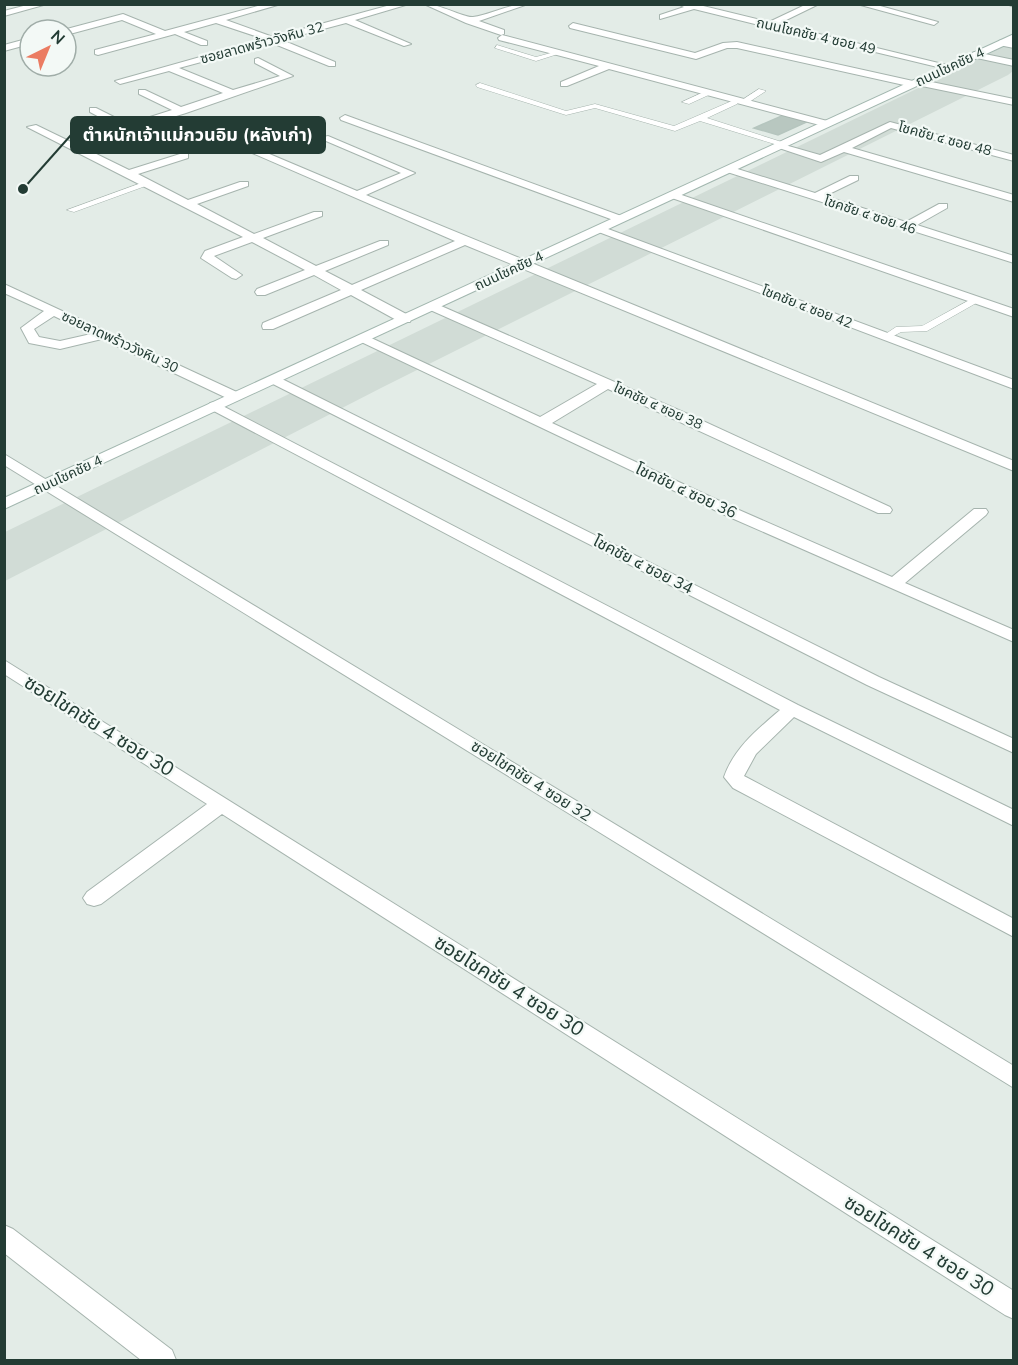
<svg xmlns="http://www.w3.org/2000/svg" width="1018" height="1365" font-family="'Nunito Sans','Noto Sans Thai',sans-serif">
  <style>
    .built { fill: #d1dcd6 }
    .building { fill: #b8c7c0; stroke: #b5c5be; stroke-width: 1.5 }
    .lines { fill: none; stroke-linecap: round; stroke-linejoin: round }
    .lane-casing { stroke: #a6b4ae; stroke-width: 1 }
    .street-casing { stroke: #a6b4ae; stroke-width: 2 }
    .secondary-casing { stroke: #a2b7af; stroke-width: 2 }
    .lane { fill: #fff; fill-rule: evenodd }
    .street { fill: #fff; fill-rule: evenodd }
    .secondary { fill: #fff; fill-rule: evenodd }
    .labels { text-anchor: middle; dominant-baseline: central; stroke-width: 4.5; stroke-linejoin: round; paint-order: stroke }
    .far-street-label { font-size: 14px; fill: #233c34; stroke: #f3f9f6 }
    .street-label { font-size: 16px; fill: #233c34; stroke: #f3f9f6 }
    .near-street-label { font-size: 20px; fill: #233c34; stroke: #f3f9f6 }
    .leader { fill: none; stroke: #233c34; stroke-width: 2 }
    .callout-dot { fill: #233c34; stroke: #f3f9f6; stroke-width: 2 }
    .callout { fill: #233c34; stroke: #233c34; stroke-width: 2 }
    .callout-label { font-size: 18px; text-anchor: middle; font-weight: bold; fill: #fff }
  </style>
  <rect width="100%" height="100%" fill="#e3ece7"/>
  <path class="built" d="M1013 42V71L1008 75 381 388 5 581V532Z"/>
  <path class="building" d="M786 114 809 121 778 135 754 128Z"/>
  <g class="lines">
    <defs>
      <path id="lane" d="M497 45 536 57 558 51 561 53 536 61 495 48Z
        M480 83 566 111 595 104 674 126 734 100 738 102 737 104 707 118 788 144 781 146 700 121 675 131 595 108 566 115 477 87 476 85Z
        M759 89 766 91 746 104 739 102Z
        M706 91 713 93 689 104 682 102Z
        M144 182 151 184 74 212 67 210Z
        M975 297 980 300 978 302 927 331 901 332 886 340 881 337 896 327 922 326Z"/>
      <path id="street" d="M31 4H47L4 16V11Z
        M265 4H281L226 20 273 37 394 4H409L355 20 411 44 404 46 346 23 282 40 335 62V66H329L272 43 179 68 233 90 280 76 255 63V59L258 58 293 76 186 113 80 146 129 170 180 154H188V158L138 174 188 200 240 182H248V186L197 204 254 234 314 212H322V216L263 238 316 266 380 241H388V245L325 271 352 285 455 241 211 135 220 133 357 191 401 173 319 138 328 136 415 173 366 195 1014 461V471L465 245 361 290 410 316 411 319 410 322H400L351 295 273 329H263L262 326 263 323 341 290 314 275 265 295H257L255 292 257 289 305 270 252 242 214 256 242 275 236 279 232 278 201 258 205 251 243 237 27 127 36 125 71 142 118 127 90 112V108H96L128 124 172 110 139 94V90H145L181 107 223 93 169 71 120 84 115 81 264 39 216 23 184 32 207 41V45H201L175 34 98 55 95 54V50L156 34 122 20 66 35V30H63L123 14 165 31Z
        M424 4C441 4 464 18 473 17 492 14 508 4 528 4L479 21 504 30V34L501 35 466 23Z
        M678 4H695L769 22 807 4H819L778 24 955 67 950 70 771 27 767 29 763 26 694 9 660 19V15L684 7Z
        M857 4H873L938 22 934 25Z
        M1007 4H1014V7Z
        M573 23 695 53 723 43 737 42 913 81 917 79 1014 99V105L917 85 913 87 737 48H727L696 59 570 28 569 26Z
        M502 35 831 122 832 124 827 127 609 69 567 86H561V82L599 66 499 40 498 38Z
        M30 38V44L4 51V45Z
        M1002 40 1014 42V48L999 45V41Z
        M975 52 1014 60V66L972 57V53Z
        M345 115 624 217 626 219 620 222 616 221 341 120 340 118Z
        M890 122 1014 155V161L891 128 852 148 1014 195V202L844 152 821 162 773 146 778 143 820 155Z
        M728 166 815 193 850 176H858V180L825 196 906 222 939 204H947V208L917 225 1014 256V263L724 171 723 169Z
        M673 192 1014 309V317L669 197V193Z
        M600 226 1014 380V389L596 231 594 229Z
        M4 284 241 394 243 397 236 401 231 400 102 339 60 349 29 343 21 328 44 311 4 293ZM54 316 91 334 60 341 39 337 34 329Z
        M432 302 690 415 890 507 892 510 890 513H878L608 389 552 423 739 510 892 577 974 509H986L988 512 986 515 905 583 1014 630V642L727 516 355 339 357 336H367L540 417 597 384 428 309 426 306Z
        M274 375 879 677 1014 739V753L867 685 269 382 267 379Z
        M215 402 798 705 1014 810V826L794 717 756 754 744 776 1014 919V937L733 788 724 777C734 748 758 729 780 710L210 409 208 406 210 403Z
        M4 454 1014 1066V1088L4 465Z
        M4 660 1014 1291V1319L1005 1315 222 814 101 904 94 906 87 904 83 898 87 892 207 804 4 674Z
        M4 1225 13 1229 172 1350 176 1360H141L4 1253Z"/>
      <path id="secondary" d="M1014 34V41L4 509V498Z"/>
    </defs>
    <use href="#lane" class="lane-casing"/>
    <use href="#street" class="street-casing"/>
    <use href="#secondary" class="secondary-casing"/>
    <use href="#lane" class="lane"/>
    <use href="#street" class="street"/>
    <use href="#secondary" class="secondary"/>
  </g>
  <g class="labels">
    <g class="far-street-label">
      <text transform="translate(816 36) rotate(13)">ถนนโชคชัย 4 ซอย 49</text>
      <text transform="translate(262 43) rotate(-15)">ซอยลาดพร้าววังหิน 32</text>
      <text transform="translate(950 67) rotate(-25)">ถนนโชคชัย 4</text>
      <text transform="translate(945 139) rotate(15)">โชคชัย ๔ ซอย 48</text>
      <text transform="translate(870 215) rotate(18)">โชคชัย ๔ ซอย 46</text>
      <text transform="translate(509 271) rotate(-25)">ถนนโชคชัย 4</text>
      <text transform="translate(807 307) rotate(21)">โชคชัย ๔ ซอย 42</text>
      <text transform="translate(120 342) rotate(25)">ซอยลาดพร้าววังหิน 30</text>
      <text transform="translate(658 406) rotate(24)">โชคชัย ๔ ซอย 38</text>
      <text transform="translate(68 475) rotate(-25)">ถนนโชคชัย 4</text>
    </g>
    <g class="street-label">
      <text transform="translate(686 491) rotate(25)">โชคชัย ๔ ซอย 36</text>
      <text transform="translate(643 565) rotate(27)">โชคชัย ๔ ซอย 34</text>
      <text transform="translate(531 781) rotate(32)">ซอยโชคชัย 4 ซอย 32</text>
    </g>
    <g class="near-street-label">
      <text transform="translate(99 726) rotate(32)">ซอยโชคชัย 4 ซอย 30</text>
      <text transform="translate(509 986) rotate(32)">ซอยโชคชัย 4 ซอย 30</text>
      <text transform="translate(919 1246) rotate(32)">ซอยโชคชัย 4 ซอย 30</text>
    </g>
  </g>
  <path class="leader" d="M23 189L71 135"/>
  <circle class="callout-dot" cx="23" cy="189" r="6"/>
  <rect class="callout" x="71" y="117" width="254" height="36" rx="6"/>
  <g class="callout-label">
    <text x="198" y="141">ตำหนักเจ้าแม่กวนอิม (หลังเก่า)</text>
  </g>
  <rect width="1018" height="1365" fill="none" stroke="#233c34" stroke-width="12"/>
  <g transform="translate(48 48) rotate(43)"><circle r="28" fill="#f3f9f6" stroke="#a0ada8" stroke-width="1.5"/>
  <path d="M0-4.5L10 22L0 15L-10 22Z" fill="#eb7c62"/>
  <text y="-9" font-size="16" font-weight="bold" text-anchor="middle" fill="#233c34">N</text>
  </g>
</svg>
